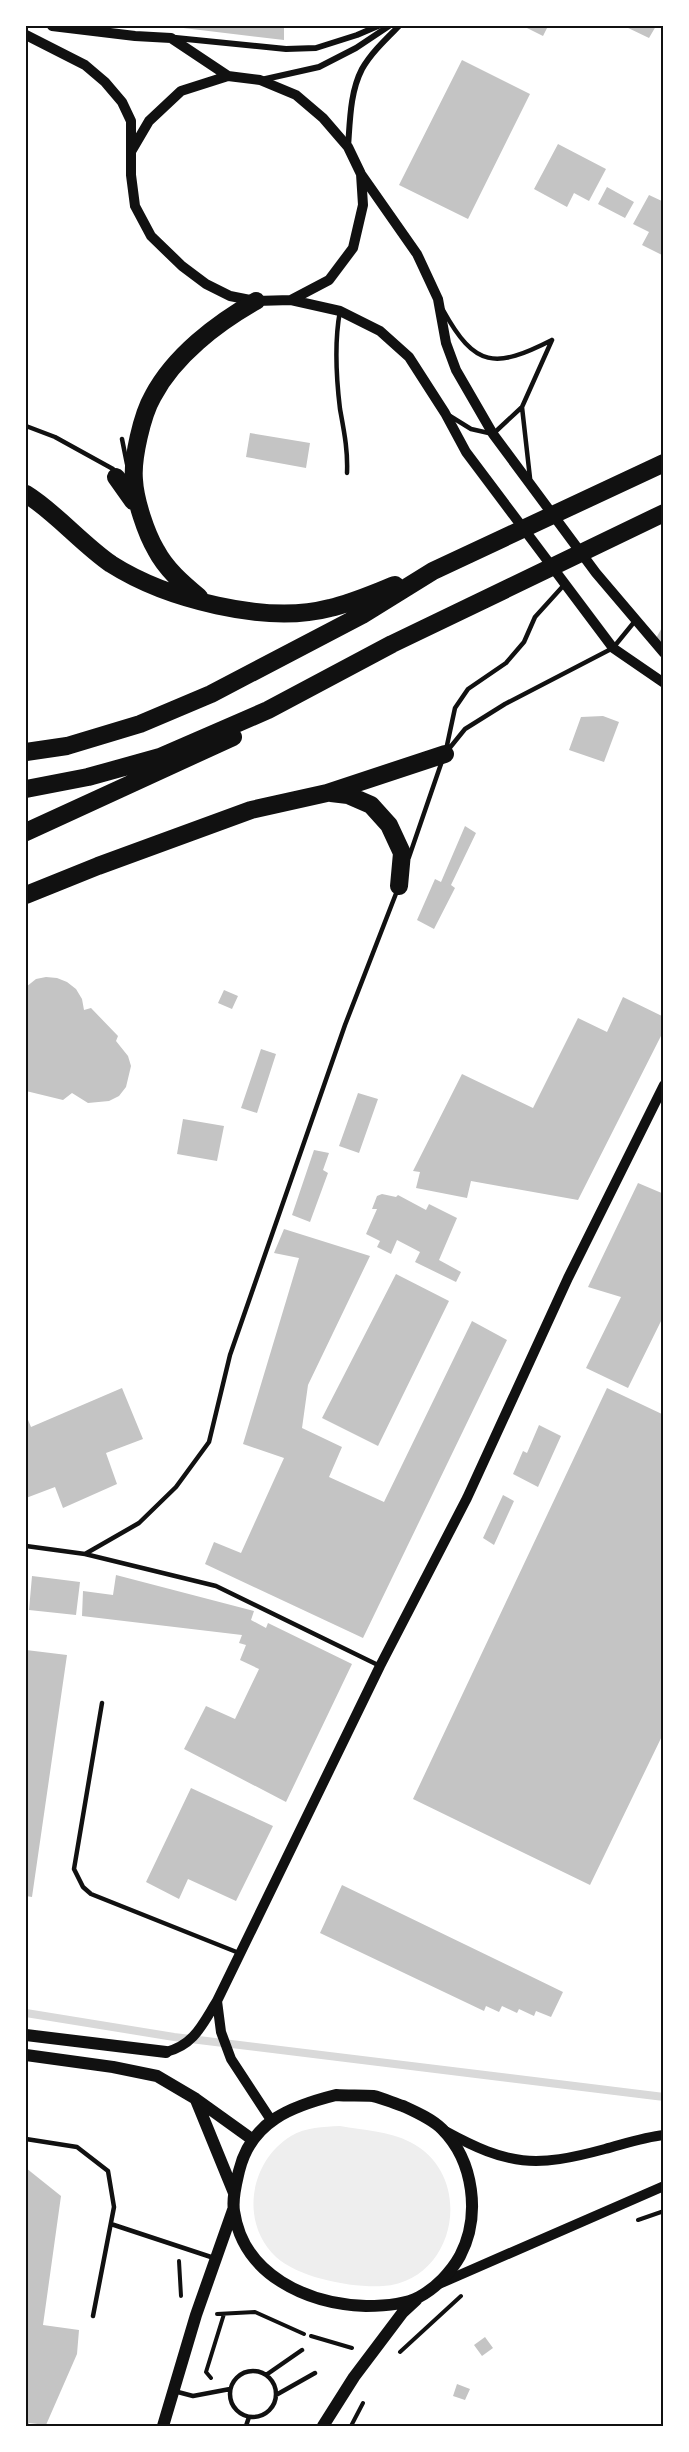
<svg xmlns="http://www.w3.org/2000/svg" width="689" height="2452" font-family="'Exo 2',sans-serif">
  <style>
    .green { fill: #eee }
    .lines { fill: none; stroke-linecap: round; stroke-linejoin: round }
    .stream { stroke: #d9d9d9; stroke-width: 8 }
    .building { fill: #c4c4c4 }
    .path { stroke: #111; stroke-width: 4 }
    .service { stroke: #111; stroke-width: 4.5 }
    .minor { stroke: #111; stroke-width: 6 }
    .tertiary { stroke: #111; stroke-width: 10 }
    .secondary { stroke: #111; stroke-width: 12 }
    .motorway { stroke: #111; stroke-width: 18 }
    .neatline { fill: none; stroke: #111; stroke-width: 2 }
  </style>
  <rect width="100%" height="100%" fill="#fff"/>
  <path class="green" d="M340 2126C363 2130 389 2131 410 2142 476 2175 457 2281 383 2286 352 2288 299 2278 276 2257 239 2222 250 2161 291 2136 306 2127 323 2127 340 2126Z"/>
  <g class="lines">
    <path class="stream" d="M26 2013 174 2037 664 2097"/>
  </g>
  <path class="building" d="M167 26H284V40Z
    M523 26H548L543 36Z
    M624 26H656L649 38Z
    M462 60 530 94 468 219 399 185Z
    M558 144 606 169 589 201 574 193 567 207 534 189Z
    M607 187 634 202 625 218 598 204Z
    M649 195 664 202V256L642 245 649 232 633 224Z
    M250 433 310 443 306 468 246 457Z
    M664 624V642L655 640Z
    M603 716 619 722 604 762 569 750 581 717Z
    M465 826 476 833 451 885 455 888 434 929 417 920 435 879 441 882Z
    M46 977 57 978 67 982 76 989 82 999 84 1010 91 1008 118 1036 116 1041 128 1056 131 1066 126 1087 119 1096 109 1101 88 1103 72 1093 63 1100 26 1091V987L36 979Z
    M224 990 238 996 232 1009 218 1003Z
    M623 997 664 1017V1030L578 1200 471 1181 467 1198 416 1188 420 1172 413 1171 462 1074 533 1108 578 1018 607 1032Z
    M261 1049 276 1054 257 1113 241 1108Z
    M358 1093 378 1099 359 1153 339 1146Z
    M183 1119 224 1126 217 1161 177 1154Z
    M314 1150 329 1153 323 1170 328 1173 310 1222 292 1215Z
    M638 1183 664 1194V1315L628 1388 586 1368 621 1297 588 1287Z
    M382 1194 396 1197 398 1195 426 1210 429 1204 457 1218 439 1260 461 1272 456 1282 415 1262 420 1252 397 1240 391 1254 377 1247 380 1241 366 1234 377 1209H372L377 1196Z
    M284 1229 370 1256 308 1385 302 1428 342 1447 329 1477 384 1502 472 1321 507 1340 363 1638 205 1564 214 1542 241 1553 284 1458 243 1444 299 1258 274 1253Z
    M396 1274 449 1301 378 1446 322 1418Z
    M122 1388 143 1439 106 1453 117 1484 63 1508 55 1487 26 1498V1415L31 1427Z
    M607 1388 664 1415V1732L590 1885 413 1799Z
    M539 1425 561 1436 538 1487 513 1474 523 1451 527 1453Z
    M503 1495 514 1501 494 1545 483 1538Z
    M116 1575 254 1611 251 1620 266 1628 268 1623 352 1664 286 1802 184 1749 206 1706 235 1719 259 1669 240 1660 246 1645 239 1643 242 1635 82 1616 83 1591 113 1595Z
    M32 1576 80 1582 76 1615 29 1610Z
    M26 1650 67 1655 32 1897 26 1896Z
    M191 1788 273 1826 236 1901 188 1879 179 1899 146 1882Z
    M342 1885 563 1992 551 2017 536 2011 534 2016 519 2009 517 2013 502 2006 499 2012 486 2006 484 2011 320 1933Z
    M26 2168 61 2196 43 2325 79 2330 77 2354 46 2425 29 2423 28 2426H26Z
    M485 2337 493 2348 482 2356 474 2345Z
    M457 2384 470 2389 465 2400 453 2396Z"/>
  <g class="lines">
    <path class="path" d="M638 2220 664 2211
      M179 2261 181 2296
      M217 2314 255 2312 304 2334
      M311 2336 352 2348
      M400 2352 461 2296
      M211 2378 206 2372 224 2314
      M351 2426 363 2403"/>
    <path class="service" d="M443 310C475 368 495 369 552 340
      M340 311C334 343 336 376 340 409 344 431 348 450 347 473
      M522 407 530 478
      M450 416 471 429 493 434 522 407 552 340
      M26 426 55 437 113 469 115 474
      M122 439 127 464
      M446 750 455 708 468 689 506 663 524 642 535 617 564 585
      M448 750 465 729 505 704 613 648 635 621
      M409 857 442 761
      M26 1546 85 1554 216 1586 380 1666
      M85 1554 139 1523 176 1487 209 1442 230 1355 345 1025 397 891
      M102 1703 74 1869 83 1887 91 1894 239 1953
      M26 2139 77 2147 108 2171 114 2207 93 2316
      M111 2224 214 2258
      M230 2394a23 23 0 1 1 46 0a23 23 0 1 1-46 0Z
      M266 2375 302 2350
      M174 2391 193 2396 230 2389
      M276 2395 315 2373
      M246 2426 249 2417"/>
    <path class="minor" d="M176 38 286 49 316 48 357 35 378 26
      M261 80 319 67 356 48 389 26
      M348 147C350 121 350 92 362 69 371 53 386 39 399 26"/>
    <path class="tertiary" d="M52 26 135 36 171 38 228 76 260 80 296 95 323 118 348 147 361 174 417 254 438 299 446 343 456 370 493 434 596 573 664 653
      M26 35 85 65 105 82 122 102 131 121V175L135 206 151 236 182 266 206 284 230 296 256 301 291 300 340 311 380 331 409 357 445 413 466 452 613 648 664 683
      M132 150 149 121 181 91 228 76
      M291 300 329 280 353 248 363 205 361 174
      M217 2001 221 2032 231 2059 271 2120
      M166 2052C194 2045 202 2025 217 2001L380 1666 467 1498 568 1278 664 1085
      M445 2131C509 2166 535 2168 605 2149 624 2144 644 2137 664 2135
      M439 2284 664 2186"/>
    <path class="secondary" d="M26 2035 166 2052
      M26 2055 113 2067 157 2076 196 2099 253 2140
      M336 2095C348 2096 361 2095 373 2096 383 2098 393 2103 403 2106 416 2112 432 2119 442 2129 474 2161 481 2216 460 2256 451 2272 436 2288 419 2297 404 2305 383 2306 366 2306 307 2304 243 2275 234 2211 232 2198 236 2184 239 2171 251 2121 292 2106 336 2095Z
      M196 2100 234 2193
      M163 2426 196 2315 233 2210
      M323 2426 354 2377 403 2312 416 2300"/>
    <path class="motorway" d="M116 477 133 501
      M26 494C54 511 82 544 111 564 166 599 266 625 330 608 352 603 374 593 395 585
      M199 597C182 583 166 569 156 550 146 533 135 500 134 480 132 459 142 415 153 396 174 356 217 323 256 301
      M26 752 67 746 140 724 211 694 362 615 433 571 664 463
      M26 789 88 777 160 757 268 710 392 644 664 513
      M331 793 348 795 371 805 389 825 402 853 399 886
      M26 832 233 737
      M26 895 98 866 251 810 327 793 445 754"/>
  </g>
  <rect width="689" height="2452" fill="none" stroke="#ffffff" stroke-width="54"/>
  <rect x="27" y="27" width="635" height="2398" class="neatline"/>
</svg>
